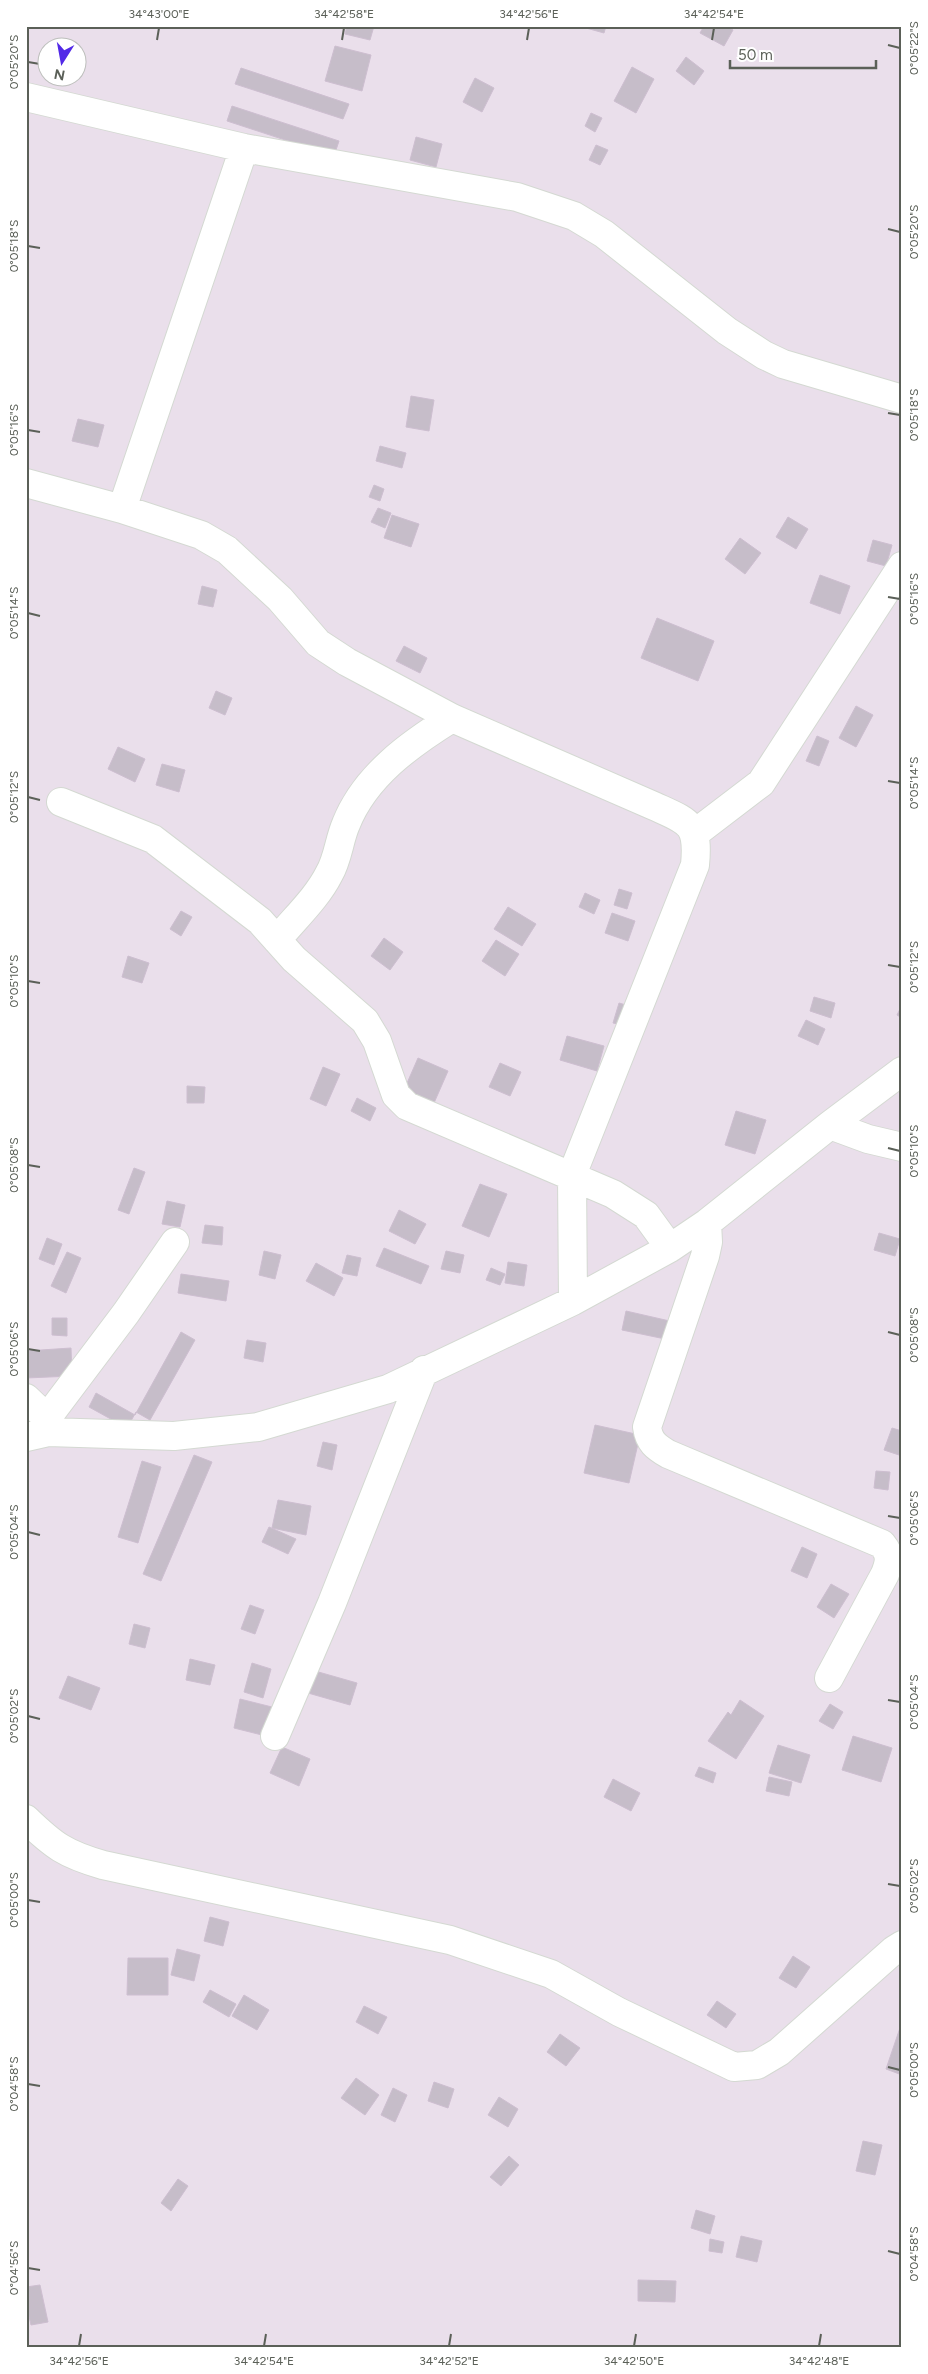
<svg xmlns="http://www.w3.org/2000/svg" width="928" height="2374" font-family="Figtree,sans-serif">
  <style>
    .building { fill: #c6bdc9; stroke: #cdbed0 }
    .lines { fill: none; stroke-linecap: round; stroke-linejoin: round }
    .minor-casing { stroke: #d4d9d2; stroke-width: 30 }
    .minor { stroke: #fff; stroke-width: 28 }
    .ticks { fill: none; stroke: #5b6058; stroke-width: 2 }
    .neatline { fill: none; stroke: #5b6058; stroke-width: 2 }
    .ticks-label { font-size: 12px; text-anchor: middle; fill: #5b6058 }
  </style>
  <rect width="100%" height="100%" fill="#eadfeb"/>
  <path class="building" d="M347 26H374L370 40 345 34Z
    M579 26H606L604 33Z
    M704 26H726L733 30 724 46 700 33Z
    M335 46 371 55 362 91 325 81Z
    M686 57 704 71 694 85 676 71Z
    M632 67 654 79 636 113 614 101Z
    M241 68 349 104 343 119 235 84Z
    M475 78 494 88 482 112 463 102Z
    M232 106 339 141 334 156 227 121Z
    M591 113 602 118 595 132 585 126Z
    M416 137 442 144 436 167 410 160Z
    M596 145 608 150 600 165 589 160Z
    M411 396 434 400 429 431 406 427Z
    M78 419 104 425 98 447 72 441Z
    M380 446 406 453 402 468 376 461Z
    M374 485 384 489 380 501 369 497Z
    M378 508 391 513 385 528 371 522Z
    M392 515 419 524 411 547 384 538Z
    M788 517 808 529 796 549 776 537Z
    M740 538 761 553 745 574 725 559Z
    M873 540 892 545 886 566 867 561Z
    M820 575 850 586 840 614 810 603Z
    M202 586 217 590 213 607 198 604Z
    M657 618 714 641 698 681 641 658Z
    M404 646 427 658 420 673 396 661Z
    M216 691 232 698 225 715 209 708Z
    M856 706 873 715 856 747 839 738Z
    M817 736 829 741 819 766 806 761Z
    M118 747 145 759 135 782 108 769Z
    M162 764 185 770 179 792 156 785Z
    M619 889 632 893 627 909 614 905Z
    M585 893 600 900 594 914 579 907Z
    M508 907 536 924 522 946 494 929Z
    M181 911 192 917 181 936 170 929Z
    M612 913 635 921 628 941 605 933Z
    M384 938 403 952 390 970 371 956Z
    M496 940 519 954 505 976 482 961Z
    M128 956 149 963 142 983 122 977Z
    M814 997 835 1003 831 1018 810 1011Z
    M619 1003 633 1007 628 1026 613 1023Z
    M902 1005V1018L897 1015Z
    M806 1020 825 1029 818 1045 798 1036Z
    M567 1036 604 1046 597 1071 560 1060Z
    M418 1058 448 1071 434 1103 404 1090Z
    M500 1063 521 1072 510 1096 489 1087Z
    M323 1067 340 1074 326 1106 310 1099Z
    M187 1086 205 1087 204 1103H187Z
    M357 1098 376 1108 370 1121 351 1111Z
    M736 1111 766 1120 755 1154 725 1145Z
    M134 1168 145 1172 129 1214 118 1210Z
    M480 1184 507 1194 489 1237 462 1226Z
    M167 1201 185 1205 180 1227 162 1224Z
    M399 1210 426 1224 415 1244 389 1231Z
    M205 1225 223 1227 222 1245 202 1243Z
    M879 1233 900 1239 895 1256 874 1250Z
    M47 1238 62 1244 54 1265 39 1259Z
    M384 1248 429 1266 421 1284 376 1266Z
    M264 1251 281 1255 275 1279 259 1275Z
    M446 1251 464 1255 460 1273 441 1269Z
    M67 1252 81 1258 66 1293 51 1286Z
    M347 1255 361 1258 357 1276 342 1273Z
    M508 1262 527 1265 524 1286 505 1283Z
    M316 1263 343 1278 334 1296 306 1281Z
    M491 1268 505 1274 500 1285 486 1280Z
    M181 1274 229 1281 226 1301 178 1293Z
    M626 1311 674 1322 670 1340 622 1330Z
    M52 1318H67V1336L52 1335Z
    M181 1332 195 1340 150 1420 136 1412 127 1428 89 1407 96 1393 135 1415Z
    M247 1340 266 1343 263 1362 244 1358Z
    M71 1348 72 1376 26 1378V1351Z
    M595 1425 640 1435 629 1483 584 1473Z
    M892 1428 902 1431V1456L884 1450Z
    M323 1442 337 1445 332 1470 317 1466Z
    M194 1455 212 1462 161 1581 143 1574Z
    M142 1461 161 1467 138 1543 118 1537Z
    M876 1471 890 1472 888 1490 874 1488Z
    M278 1500 311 1506 306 1535 272 1528Z
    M269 1527 296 1539 288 1554 262 1542Z
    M802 1547 817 1554 807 1578 791 1571Z
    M831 1584 849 1594 834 1618 817 1607Z
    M250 1605 264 1610 255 1634 241 1629Z
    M134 1624 150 1628 145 1648 129 1644Z
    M190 1659 215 1665 210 1685 186 1680Z
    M252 1663 271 1669 263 1698 244 1692Z
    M315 1671 357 1683 350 1705 308 1693Z
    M68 1676 100 1688 91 1710 59 1698Z
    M240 1699 276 1708 270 1737 234 1728Z
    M740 1700 764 1716 736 1759 708 1741 728 1712 731 1715Z
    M830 1704 843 1712 833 1729 819 1721Z
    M853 1736 892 1748 881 1782 842 1770Z
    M778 1745 810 1755 801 1783 769 1773Z
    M282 1747 310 1759 299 1786 270 1773Z
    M699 1767 716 1773 713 1783 695 1776Z
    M769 1777 792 1782 789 1796 766 1791Z
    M613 1779 640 1793 631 1811 604 1797Z
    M210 1917 229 1922 223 1946 204 1941Z
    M177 1949 200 1955 194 1981 171 1975Z
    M793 1956 810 1967 796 1988 779 1978Z
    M128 1958H168V1995H127Z
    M210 1990 236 2004 229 2017 203 2002Z
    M244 1995 269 2010 257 2030 232 2016Z
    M717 2001 736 2014 726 2028 707 2015Z
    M364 2006 387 2017 378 2034 356 2022Z
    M902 2022V2075L886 2069Z
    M560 2034 580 2048 566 2066 547 2052Z
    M356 2078 379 2095 365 2115 341 2098Z
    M434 2082 454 2089 448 2108 428 2101Z
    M393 2088 407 2095 395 2122 381 2115Z
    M499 2097 518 2109 508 2127 488 2115Z
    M863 2141 882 2145 875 2175 856 2171Z
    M509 2156 519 2165 501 2186 490 2177Z
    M178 2179 188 2186 171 2211 161 2203Z
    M696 2210 715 2216 710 2234 691 2228Z
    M741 2236 762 2241 757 2262 736 2257Z
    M710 2239 724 2242 722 2253 709 2251Z
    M638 2280 676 2281 675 2302 638 2301Z
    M40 2285 48 2322 31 2325 26 2303V2287Z"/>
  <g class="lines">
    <defs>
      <path id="minor" d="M26 97 244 148 517 197 574 216 604 234 727 331 764 355 783 364 902 399
        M26 483 122 509 201 535 227 550 280 599 318 643 347 662 452 718 654 806C689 822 699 823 695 865L572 1175 573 1301
        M122 509 244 148
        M61 802 153 839 260 921 294 959 365 1021 377 1041 396 1095 407 1106 613 1194 646 1215 670 1248
        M693 829 698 831 761 783 902 566
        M277 940C294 919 317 898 329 874 338 859 339 840 346 824 365 776 410 744 452 718
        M830 1125 868 1139 902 1147
        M707 1223 708 1242 705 1256 647 1427C649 1442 656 1447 668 1454L882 1544C891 1555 890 1561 885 1574L829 1678
        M26 1398 47 1418 48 1432
        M47 1418 126 1313 175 1242
        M26 1437 48 1432 174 1436 258 1427 388 1389 573 1301 670 1248 707 1223 830 1125 902 1071
        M275 1736 332 1603 424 1370
        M26 1819C54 1846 65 1854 103 1865L450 1940 551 1974 619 2012 734 2067 757 2065 779 2052 894 1950 902 1945"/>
    </defs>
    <use href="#minor" class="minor-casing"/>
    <use href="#minor" class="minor"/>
  </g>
  <path class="ticks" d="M157 40 159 28M342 40 344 28M527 40 529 28M712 40 714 28M888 45 900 48M28 62 40 64M888 229 900 232M28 246 40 248M888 413 900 415M28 430 40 432M888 597 900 599M28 613 40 616M888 781 900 783M28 797 40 800M888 965 900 967M28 981 40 983M888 1148 900 1151M28 1165 40 1167M888 1332 900 1335M28 1349 40 1351M888 1516 900 1518M28 1532 40 1535M888 1700 900 1702M28 1716 40 1719M888 1884 900 1886M28 1900 40 1902M888 2067 900 2070M28 2084 40 2086M888 2251 900 2254M28 2268 40 2270M79 2346 81 2334M264 2346 266 2334M449 2346 451 2334M634 2346 636 2334M819 2346 821 2334"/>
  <rect width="928" height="2374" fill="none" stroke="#ffffff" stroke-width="55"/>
  <g transform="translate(62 62) rotate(191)"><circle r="24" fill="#ffffff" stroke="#bdbfbc"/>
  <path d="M0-4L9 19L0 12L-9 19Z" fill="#5229e7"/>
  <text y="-8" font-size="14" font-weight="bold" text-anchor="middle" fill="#5b6058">N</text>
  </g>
  <path d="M730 60v8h146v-8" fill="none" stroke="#5b6058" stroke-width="2.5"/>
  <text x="738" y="60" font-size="15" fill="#5b6058" stroke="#ffffff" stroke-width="4" paint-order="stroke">50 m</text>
  <rect x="28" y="28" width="872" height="2318" class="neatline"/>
  <g class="ticks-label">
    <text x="159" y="18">34°43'00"E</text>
    <text x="344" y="18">34°42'58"E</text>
    <text x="529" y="18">34°42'56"E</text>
    <text x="714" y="18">34°42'54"E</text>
    <text transform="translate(914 48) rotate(-90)" y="4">0°05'22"S</text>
    <text transform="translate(14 62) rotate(-90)" y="4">0°05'20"S</text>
    <text transform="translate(914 232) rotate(-90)" y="4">0°05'20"S</text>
    <text transform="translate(14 246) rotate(-90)" y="4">0°05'18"S</text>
    <text transform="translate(914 415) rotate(-90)" y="4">0°05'18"S</text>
    <text transform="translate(14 430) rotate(-90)" y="4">0°05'16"S</text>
    <text transform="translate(914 599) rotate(-90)" y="4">0°05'16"S</text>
    <text transform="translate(14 613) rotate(-90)" y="4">0°05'14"S</text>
    <text transform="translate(914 783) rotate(-90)" y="4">0°05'14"S</text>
    <text transform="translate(14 797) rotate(-90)" y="4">0°05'12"S</text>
    <text transform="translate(914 967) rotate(-90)" y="4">0°05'12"S</text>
    <text transform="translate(14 981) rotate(-90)" y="4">0°05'10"S</text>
    <text transform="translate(914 1151) rotate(-90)" y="4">0°05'10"S</text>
    <text transform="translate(14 1165) rotate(-90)" y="4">0°05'08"S</text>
    <text transform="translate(914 1335) rotate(-90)" y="4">0°05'08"S</text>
    <text transform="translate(14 1349) rotate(-90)" y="4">0°05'06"S</text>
    <text transform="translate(914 1518) rotate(-90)" y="4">0°05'06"S</text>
    <text transform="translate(14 1532) rotate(-90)" y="4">0°05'04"S</text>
    <text transform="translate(914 1702) rotate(-90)" y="4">0°05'04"S</text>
    <text transform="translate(14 1716) rotate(-90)" y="4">0°05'02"S</text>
    <text transform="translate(914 1886) rotate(-90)" y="4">0°05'02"S</text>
    <text transform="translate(14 1900) rotate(-90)" y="4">0°05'00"S</text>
    <text transform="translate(914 2070) rotate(-90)" y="4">0°05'00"S</text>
    <text transform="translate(14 2084) rotate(-90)" y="4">0°04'58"S</text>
    <text transform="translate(914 2254) rotate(-90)" y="4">0°04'58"S</text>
    <text transform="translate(14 2268) rotate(-90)" y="4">0°04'56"S</text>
    <text x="79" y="2365">34°42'56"E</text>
    <text x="264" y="2365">34°42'54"E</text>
    <text x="449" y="2365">34°42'52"E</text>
    <text x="634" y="2365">34°42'50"E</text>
    <text x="819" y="2365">34°42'48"E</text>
  </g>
</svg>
